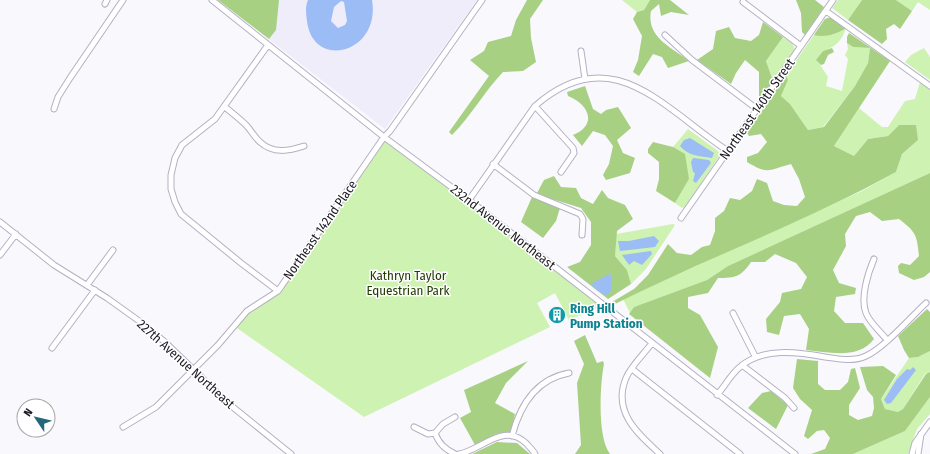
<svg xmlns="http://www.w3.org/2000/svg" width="930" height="454" font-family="'Fira Sans Condensed',sans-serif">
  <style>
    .built { fill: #efedf9 }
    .green { fill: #cef2b1 }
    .forest { fill: #a7d083 }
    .water { fill: #9bbcf5; fill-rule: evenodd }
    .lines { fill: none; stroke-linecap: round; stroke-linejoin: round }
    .minor-casing { stroke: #b5b0c5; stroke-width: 7 }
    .minor { stroke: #fff; stroke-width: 5 }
    .labels { text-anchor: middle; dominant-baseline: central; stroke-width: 3; stroke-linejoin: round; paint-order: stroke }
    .street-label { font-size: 13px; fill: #1b1921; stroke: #fff }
    .park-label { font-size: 13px; fill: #233c04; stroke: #fff }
    .culture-label { font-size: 13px; font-weight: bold; fill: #0d838f; stroke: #fff; text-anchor: start }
  </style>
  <rect width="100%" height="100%" fill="#f9f8fd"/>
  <path class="built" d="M218 0H477L385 129Z"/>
  <path class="green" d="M622 0H650L644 10 637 12Z
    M838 0H862L848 20 832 8Z
    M896 0H930V10L918 2 912 11Z
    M825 19 846 28C842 41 835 47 823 51L817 60 828 77 826 86 842 91 848 59 845 55 848 49 847 43 853 47 870 48 868 63 855 86 823 127 808 130 790 104 781 96 788 80 786 75Z
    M783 37 792 43 795 49 773 81 766 61Z
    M924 48 930 57V80L905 62 911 55Z
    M920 82 930 89V173L728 266 707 280 634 307 630 313 623 299 862 191 896 172 902 154 918 140 899 125 888 136 868 139 854 156 834 146 859 108 882 127H888L905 101 915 99Z
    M688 129 718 151 720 155 685 207 682 208 675 203 689 179 673 147Z
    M384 137 604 305 569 320 555 293 537 303 550 327 364 417 234 326 247 311 278 291Z
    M673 224 675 225 646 269 631 284 627 270 615 256 616 234Z
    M930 351V372L925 374 903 409 898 412 885 409 881 399 909 358 918 357Z
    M930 397V414L917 429 908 454H853L905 431Z"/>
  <path class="forest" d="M218 0H279L276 30 269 39Z
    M527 0H543L530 19 531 38 536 62 523 71 503 72C484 92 471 116 452 135L449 132 489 76 470 60 484 51 488 42 511 36 516 20Z
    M650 0H670L689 15 671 12 661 16 659 4 651 11C646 37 671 47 689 61L668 68 662 57 653 54 639 76 633 72 638 60 642 36 633 19 637 12 644 10Z
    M796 0H815L824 7 805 35 802 32 801 13Z
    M862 0H896L912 11 900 29 894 24 886 29 887 39 882 44 848 20Z
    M831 17 846 28C837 34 824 38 814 35L825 19Z
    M763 22 783 37 766 61 773 81 759 100V72L745 60 736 73 731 84 697 60 713 49 716 31 729 27 735 38 751 41 759 35Z
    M849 33 890 61 834 146 854 156 868 139 888 136 899 125H916L918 140 902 154 896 172C805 222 707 258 615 304L612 302 634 289 648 275 668 244 677 253 691 255 702 247 710 245 715 231V218L724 211 730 198 740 200 752 191 757 179 767 183 773 201 784 205 797 206 805 197 799 179 791 164C769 170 768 175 747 162V157L758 153 767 142 761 134 749 136 747 133 786 75 788 80 781 96 790 104 808 130 824 127 855 86 868 63 870 48 853 47 847 43V37Z
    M832 48 834 52 828 55 824 64 821 65 816 60 823 51Z
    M585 86 593 109 601 114 606 110 618 107 631 128 617 140 623 153 635 158 630 173 606 180 603 175 609 164 613 146 605 135 593 131 582 146 573 135C598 125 589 104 568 96L567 92Z
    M653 142 673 147 685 154 689 179 675 203 656 191 659 179V162L648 153V149Z
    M930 173V272L924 277 914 280 899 273 898 266 901 263 910 265 919 256C917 235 916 232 899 219L882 221 870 212 856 216 845 234 846 246 833 270 839 283 856 288 855 294 836 297 834 311 845 323H863L874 339C858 360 829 352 806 350L809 329 800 314 784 316 779 335 767 332 766 319 780 302 782 293 801 289 807 277 796 263 775 254 765 262H751C741 277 735 278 718 278L708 293 688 297V308L700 315 718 347 710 378 629 314 634 307 707 280 728 266Z
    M554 176 561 187 576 188 581 198 593 204 602 190 608 198 625 205 633 219 617 231 615 256 627 270 631 284 608 299 567 267 580 262 591 245V222L581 208 552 199 537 193 544 180Z
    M532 197 560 208 556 221 543 238 521 222Z
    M927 309 930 312V351L918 357 909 358 904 350 898 336Z
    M585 335 597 363 603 361 604 364C600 384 597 437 610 454H575L581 445 577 383 584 364 574 341Z
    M797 359 818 361V384L825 390H840L848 382 851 369 855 368 860 388 849 405V415L858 420 872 416 874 408 873 397 867 390 860 367 883 366 896 375 881 399 885 409 898 412 903 409 926 374 930 372V397L905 431 853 454H811L825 449 830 438 824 430 817 431 808 439 804 436 812 410 800 399 793 388Z
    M528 361 506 383 495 403 515 414 511 432 496 434 475 445 460 418 471 412 464 390Z
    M771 391 788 405 776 429 748 408 762 393Z
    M497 442 517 443 530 454H472Z"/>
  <path class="water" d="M308 0H372C381 53 313 71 307 21 306 13 305 7 308 0ZM341 1 344 2 347 21 345 25 338 28 331 21 334 7Z
    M690 138 714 153 712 158C700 156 688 156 680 146L684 140Z
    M693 158 709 160 711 163 696 183 693 181 695 173 693 172 691 162Z
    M654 236 659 241 655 247 620 251 618 241H629Z
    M651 251 652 254 642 265 634 261 629 265 622 255Z
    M609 274 611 275V290L609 294 604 295 594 288 591 284Z
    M913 367 916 370 891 403 887 404 884 400 897 379 907 369 910 370Z"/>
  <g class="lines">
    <defs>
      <path id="minor" d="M212 0 384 137 469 200 795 454
        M743 2 801 46
        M105 4 107 0
        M826 11 930 86
        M665 35 692 60 757 109
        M268 45 215 119 182 145 175 158 171 175V189L175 202 181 214 241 263 278 291
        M581 51 585 79
        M535 106 573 148 574 153 561 172
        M225 107C232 113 240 119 246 125 251 130 254 137 260 142 273 154 289 151 304 146
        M54 109 58 97 70 78 123 0
        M493 164 534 195 580 214 583 219 582 235
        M469 200 535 106C612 38 664 109 728 151
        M681 218 833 0
        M0 222 54 265 107 298 142 323 166 343 229 404 291 454
        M0 255 16 234
        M874 259C868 273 860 298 866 313 869 322 881 332 887 340
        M87 285 113 250
        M733 313 755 356
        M652 343C644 354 631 366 626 378 612 412 638 434 660 454
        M52 348 95 290
        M742 365 785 398 794 408
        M632 369 740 454
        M717 395C725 386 731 374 740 367 762 347 798 352 825 357 839 359 853 362 866 356 884 348 911 317 926 303
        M123 427 156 407 218 345 247 311 278 291 384 137 390 131 482 0
        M414 427 428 434 435 433 443 424 455 417
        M435 433C439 444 445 449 455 454
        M512 436C520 405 536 379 569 373
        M459 454C482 450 504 421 527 444 530 448 533 450 535 454
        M912 454 915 443 930 422
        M918 454 921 434"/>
    </defs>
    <use href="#minor" class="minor-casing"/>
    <use href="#minor" class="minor"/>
  </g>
  <defs>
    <symbol id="building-disc" viewBox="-11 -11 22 22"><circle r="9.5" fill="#0f9aa8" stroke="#fff"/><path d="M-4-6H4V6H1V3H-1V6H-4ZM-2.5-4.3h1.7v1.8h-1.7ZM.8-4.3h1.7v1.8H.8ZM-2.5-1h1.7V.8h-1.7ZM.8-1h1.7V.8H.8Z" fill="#fff"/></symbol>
  </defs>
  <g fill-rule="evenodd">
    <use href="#building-disc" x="547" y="305" width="20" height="20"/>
  </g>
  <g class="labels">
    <g class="street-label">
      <text transform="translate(757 109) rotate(-55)">Northeast 140th Street</text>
      <text transform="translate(503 227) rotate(38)">232nd Avenue Northeast</text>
      <text transform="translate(320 230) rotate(-55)">Northeast 142nd Place</text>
      <text transform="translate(186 364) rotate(42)">227th Avenue Northeast</text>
    </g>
    <g class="park-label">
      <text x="408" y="275">Kathryn Taylor<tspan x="408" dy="15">Equestrian Park</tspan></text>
    </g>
    <g class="culture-label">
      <text x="570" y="308">Ring Hill<tspan x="570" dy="15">Pump Station</tspan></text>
    </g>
  </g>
  <g transform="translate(36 418) rotate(305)"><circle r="19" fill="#ffffff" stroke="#a4a3a6"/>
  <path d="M0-3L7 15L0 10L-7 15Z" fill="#236879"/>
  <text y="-6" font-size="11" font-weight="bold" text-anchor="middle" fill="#1b1921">N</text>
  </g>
</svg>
